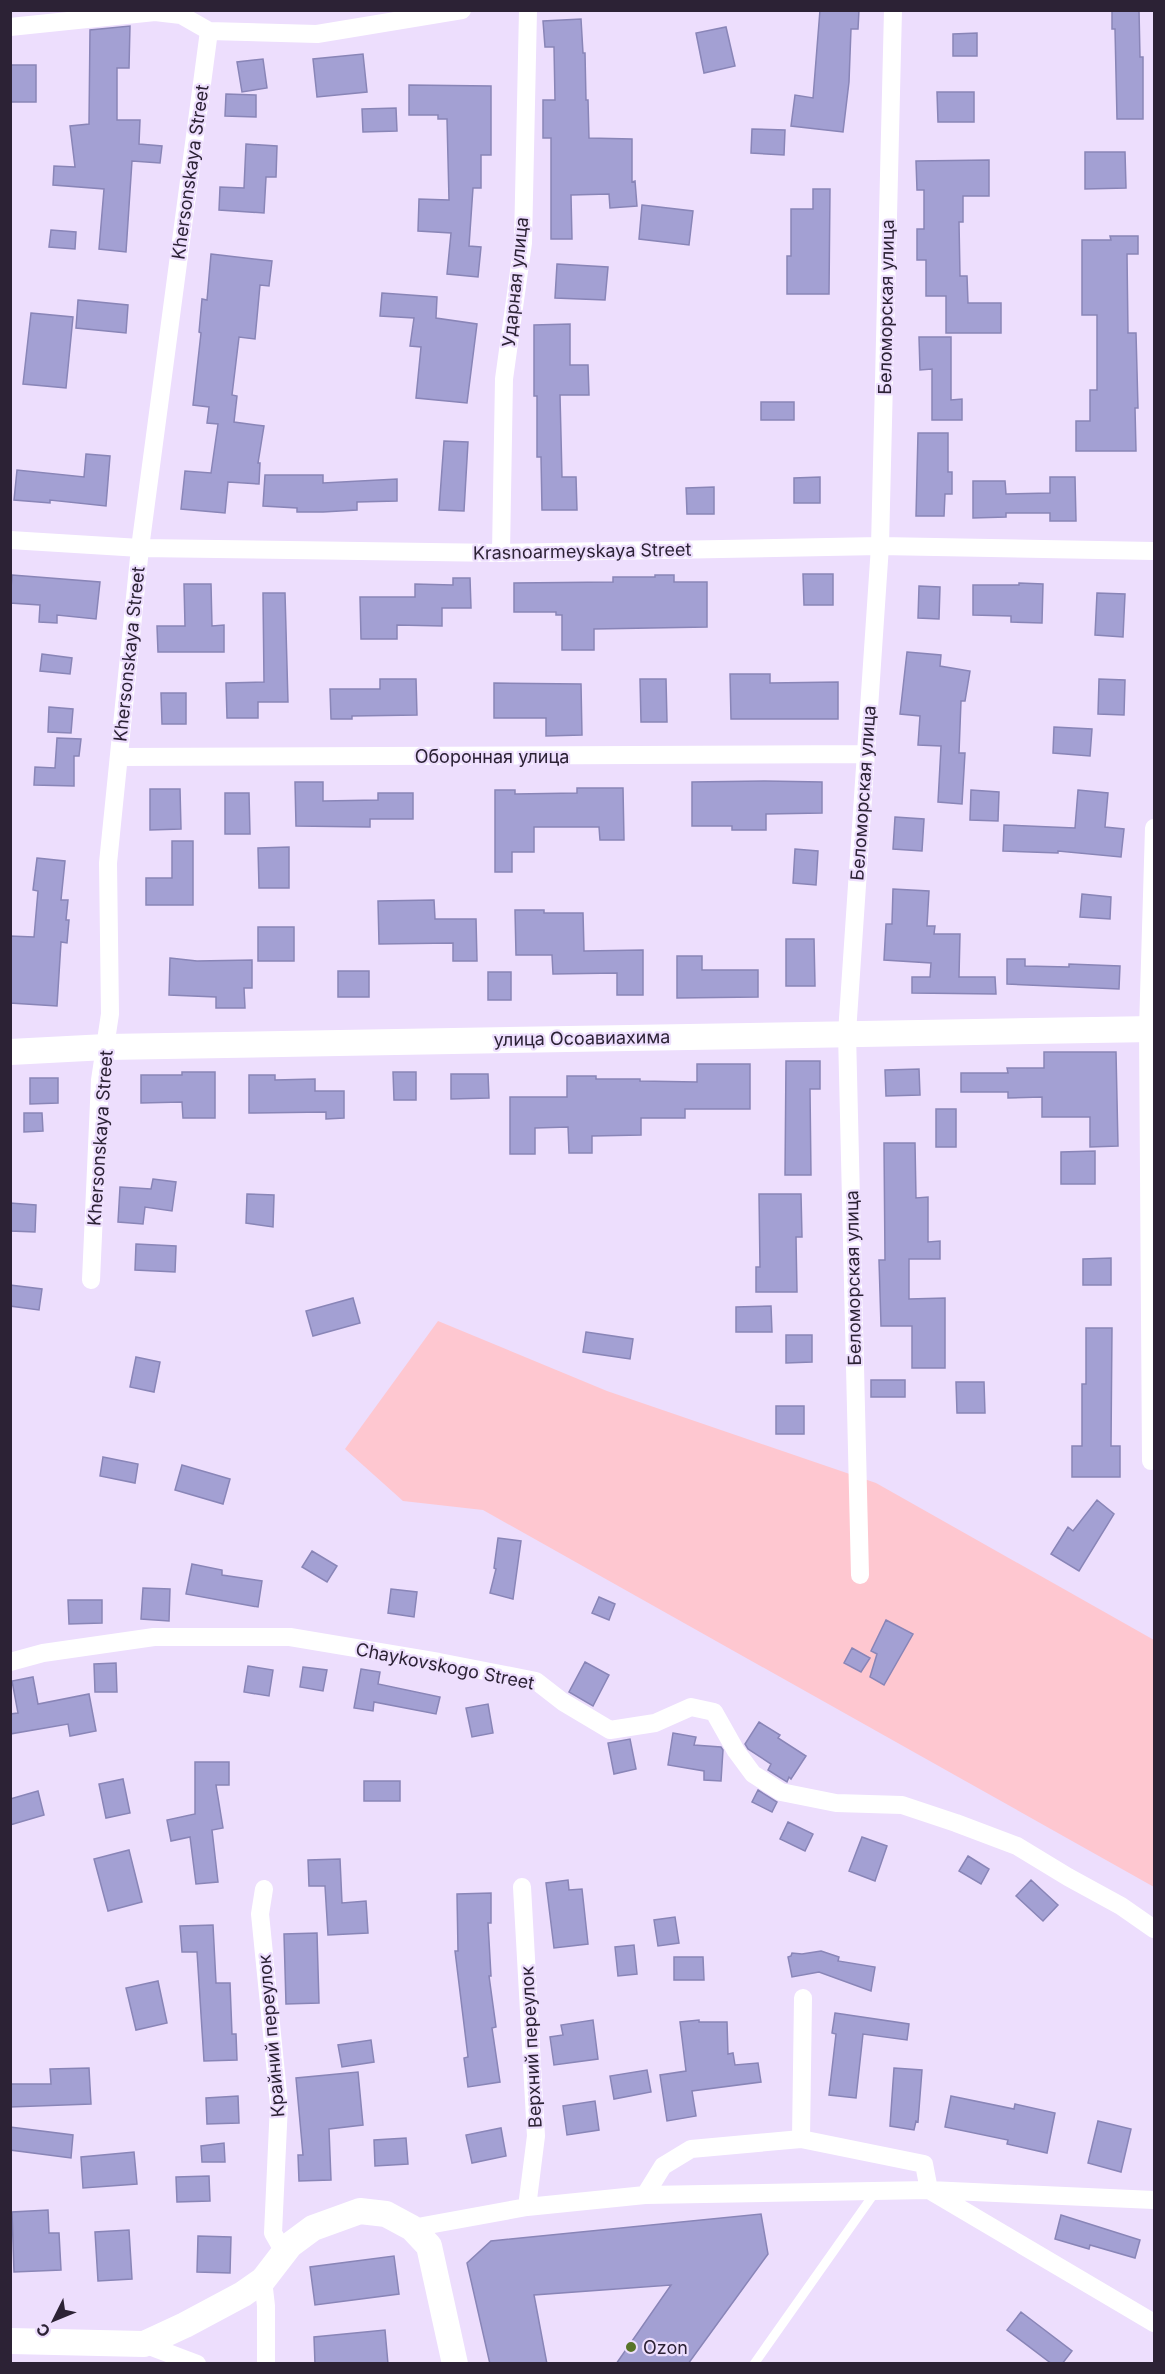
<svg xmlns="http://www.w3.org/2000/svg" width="1165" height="2374" font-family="Inter,sans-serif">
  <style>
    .green { fill: #fec7d0 }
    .building { fill: #a3a0d3; stroke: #8985b7; stroke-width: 1.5 }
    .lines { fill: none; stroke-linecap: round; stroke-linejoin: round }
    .lane { stroke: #fff; stroke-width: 9 }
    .street { stroke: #fff; stroke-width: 18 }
    .secondary { stroke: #fff; stroke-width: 26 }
    .poi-dot { fill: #587428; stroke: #eddefd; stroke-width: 2 }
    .labels { text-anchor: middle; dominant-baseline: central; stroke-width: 4.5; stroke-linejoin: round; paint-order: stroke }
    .street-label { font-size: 18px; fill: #2c2235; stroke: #eddefd }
    .poi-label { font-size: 18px; fill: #2c2235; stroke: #eddefd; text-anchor: start }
  </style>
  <rect width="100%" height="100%" fill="#eddefd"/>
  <path class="green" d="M438 1321 607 1391 876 1483 1154 1640V1887L483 1510 403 1501 345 1449Z"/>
  <path class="building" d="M820 10H859L858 29H851L849 82 843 132 791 126 795 95 813 98Z
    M1112 10H1139L1140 57H1143V119H1117L1115 29H1112Z
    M581 19 583 53H585L586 100H588L589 138 632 139V182L635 181 637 206 610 208 609 194 571 195 572 239H551V138H543V100H555L554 47H545L543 21Z
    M130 26 129 68H117V120H140L139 144 162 146 160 163 132 161 126 252 99 249 104 189 53 185 54 166 75 167 70 126 89 124 90 30Z
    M726 27 735 66 704 73 696 33Z
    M977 33V56H953V34Z
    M363 54 367 92 317 97 313 59Z
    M263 59 267 88 242 92 237 62Z
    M11 65H36V102H11Z
    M409 85 491 86V155H481V188H473L469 246 481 247 478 277 447 274 451 233 418 231 419 199 449 200 447 119H438V115H409Z
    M937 92H974V122H938Z
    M226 94 256 95V117L225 116Z
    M396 108 397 131 363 132 362 109Z
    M752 129 785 130 784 155 751 153Z
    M246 144 277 146 276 177H266L264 213 219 210 220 187 244 188Z
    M1085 152H1125L1126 188 1085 189Z
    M989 160V196H963V222H959L960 276H967L968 303H1001V333H946V296H926V260H917V229H924V190H917L916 161Z
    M813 189H830L829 294H787V256H791V209H813Z
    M642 205 693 211 689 245 639 239Z
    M51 230 76 232 75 249 49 247Z
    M1110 236H1138V254H1127L1128 333H1136L1138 408H1135L1136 451H1076V421H1090V390H1097V315H1082V240H1111Z
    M211 254 272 261 269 286 260 285 255 339 239 337 232 395 237 396 234 422 264 426 258 463H260L259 484 228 482 225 513 181 509 185 471 211 473 218 424 207 423 209 407 193 405 201 333 199 332 202 299 207 300Z
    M557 264 608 267 605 300 555 298Z
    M382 293 437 297 436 318 477 324 467 403 416 398 421 347 410 346 414 318 380 316Z
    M78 300 128 305 126 333 76 328Z
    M31 313 73 317 66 388 23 384Z
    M570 324V365H588L589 395H560L562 477H576L577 510H542L541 457H537V396H534V325Z
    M919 337H951V400L962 399V420H932V369L920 370Z
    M761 402H794V420H761Z
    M918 433H948V472H952V494H945L944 516H916Z
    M444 441 468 442 464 511 439 510Z
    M86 454 110 456 106 506 50 500V503L14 500 17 470 84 477Z
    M265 475H323V483L397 479V501L357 502V510L323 512H297V508L263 506Z
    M820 477V503H794V478Z
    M1050 477H1075L1076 521H1050V513H1006V517L973 518V481H1005L1006 494 1050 493Z
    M714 487V514H687L686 488Z
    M803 574H833V605H804Z
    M12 575 100 582 96 619 57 615V623L39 622 40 605 10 603Z
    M655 575H674V582H707V627L594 629V650H562V615H556V612H514V583L613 582V577H655Z
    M453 578H470L471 608H442V626L397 625V639H361L360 597H415V584L453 585Z
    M1019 583 1043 584 1042 623 1011 622V616L973 615V585H1019Z
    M184 584H211L212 626 224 625V652H158L157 626H185Z
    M919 586 940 587 939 619 918 618Z
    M263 593H285L288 702H258V718H227L226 683 264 682Z
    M1097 593 1125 594 1123 637 1095 635Z
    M907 652 941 655 940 666 970 671 965 701H961L959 753H965L962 804 938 802 941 746 918 745 920 716 900 714Z
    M42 654 72 658 70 674 40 671Z
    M730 674H770V683L838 682V719H731Z
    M380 679H416L417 715 352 716V719H331L330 689H380Z
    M640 679H666L667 722H641Z
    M1099 679 1125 680 1124 715 1098 714Z
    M494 683 581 684 582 735 546 736V718H494Z
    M161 693H186V724H162Z
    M49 707 73 709 71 733 48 732Z
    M1054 727 1092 729 1090 756 1053 753Z
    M57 738 81 739 79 756H74V786L34 785 35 767 55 768Z
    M765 781 822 782V813L766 814V830H732V826H692V782Z
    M295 782H323V801L378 800V793H413V819H370V827L296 826Z
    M577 788H623L624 840H600L599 827H534V852H512V872H495V790H515V794L577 793Z
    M150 789H180L181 829 150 830Z
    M971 790 999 792 998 821 970 820Z
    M1078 790 1108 793 1105 827 1124 829 1121 857 1058 851V853L1003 851 1004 825 1075 828Z
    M225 793H249L250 834H225Z
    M895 817 924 819 922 851 893 849Z
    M172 841H193V905H146V878H172Z
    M289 847V888H259L258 848Z
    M795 849 818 851 816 885 793 883Z
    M37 858 65 861 61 900H68L66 920H69L67 943 61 942 57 1006 10 1003V936L34 937 38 891 33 890Z
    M893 889 929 891 927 926H935L934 934H960L959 977H995L996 994 912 993V977H930L931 963 884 960 886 924H892Z
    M1082 894 1111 897 1110 919 1080 917Z
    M434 900 435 919H476L477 961H453V943L379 944 378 901Z
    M515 910H544V913H583L584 951 643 950V995H617V973L553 974 552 955H516Z
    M258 927H294V961H258Z
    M786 939H814L815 986H786Z
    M677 956H702V970H758V997L677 998Z
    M170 958 197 961 252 960V988H244L245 1008H216V997L169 995Z
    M1007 959H1025V966L1069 967V964L1120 966 1119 989 1007 984Z
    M338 971H369V997H338Z
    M488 972H511V1000H488Z
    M1044 1052H1116L1118 1146 1090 1147V1117H1042V1097L1008 1098V1092H961V1073H1008L1007 1068H1044Z
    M786 1061H820V1089H810L811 1175H785Z
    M697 1064H750V1109H685V1118H641V1135L592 1136V1153H569L568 1127 535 1128V1154H510V1097H567V1076H596V1079H640V1081L697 1082Z
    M919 1069 920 1095 886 1096 885 1070Z
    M182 1072H215V1118H183L182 1102 141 1103V1075H182Z
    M393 1072H416V1100H394Z
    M451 1074H488L489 1098 451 1099Z
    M249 1075H275V1080L315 1079V1091H344V1118L326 1119V1112L249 1113Z
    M30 1078H58V1103L30 1104Z
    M936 1109H956V1147H936Z
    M24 1113H42L43 1131 24 1132Z
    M884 1143H915L916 1198 928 1197V1242L940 1241V1259H909V1299L945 1298V1368H912V1326H881L879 1260H885Z
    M1095 1151V1184H1061V1152Z
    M153 1179 176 1182 172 1211 145 1207 143 1224 118 1222 120 1187 151 1189Z
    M247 1194 274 1195 273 1227 246 1223Z
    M759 1194H801L802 1237H796L797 1292H756V1267H760Z
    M10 1203 36 1205 35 1232 10 1231Z
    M136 1244 176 1246 175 1272 135 1270Z
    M1111 1258V1285H1083V1259Z
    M10 1285 42 1289 39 1310 10 1306Z
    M353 1298 360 1323 313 1336 306 1311Z
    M771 1306 772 1332H736V1307Z
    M1086 1328H1112L1111 1446H1120V1477H1072V1446H1082V1384H1086Z
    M586 1332 633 1339 630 1359 583 1352Z
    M786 1335H812V1362L786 1363Z
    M136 1357 160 1362 154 1392 130 1387Z
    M871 1380H905V1397H871Z
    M956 1382H984L985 1413H957Z
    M776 1406H804V1434H776Z
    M103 1457 138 1464 135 1483 100 1476Z
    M182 1465 230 1479 223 1504 175 1490Z
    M1097 1500 1114 1514 1079 1571 1051 1554 1068 1527 1073 1531Z
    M498 1538 521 1541 513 1599 490 1593 496 1569 494 1568Z
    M312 1551 337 1566 327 1582 302 1567Z
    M192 1564 222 1570V1575L262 1581 258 1607 186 1594Z
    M143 1588 170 1589 169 1621 141 1619Z
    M391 1589 417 1592 414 1617 388 1613Z
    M599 1597 615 1604 609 1620 592 1613Z
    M68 1600H102V1623L69 1624Z
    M886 1620 913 1634 884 1685 870 1677 877 1654 871 1651Z
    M852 1648 870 1658 861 1672 844 1663Z
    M585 1662 609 1675 593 1706 569 1692Z
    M116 1663 117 1692H95L94 1664Z
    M248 1666 273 1670 269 1696 244 1692Z
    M303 1667 327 1670 323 1691 300 1687Z
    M361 1669 380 1672 378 1684 440 1697 436 1714 374 1702 373 1711 354 1708Z
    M33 1677 38 1704 89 1694 96 1731 70 1736 68 1724 10 1734V1714L18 1713 12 1681Z
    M488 1704 493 1733 472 1737 466 1708Z
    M759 1722 780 1735 778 1738 806 1756 791 1779 789 1777 787 1782 768 1770 771 1764 748 1749 745 1744Z
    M673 1733 696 1737 694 1745 721 1747 723 1750 721 1781 704 1780V1771L668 1765Z
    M630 1739 636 1769 614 1774 608 1743Z
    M195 1762H229V1785H216L223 1828 212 1830 218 1882 196 1884 190 1837 171 1841 167 1820 195 1814Z
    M123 1779 130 1813 106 1818 99 1784Z
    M364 1781H400V1801H364Z
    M758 1790 777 1802 772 1812 752 1802Z
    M38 1791 44 1815 10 1825V1799Z
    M788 1822 813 1834 805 1851 780 1839Z
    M862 1837 887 1846 875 1881 849 1871Z
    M129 1850 142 1902 108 1911 94 1859Z
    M968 1856 989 1869 981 1884 959 1871Z
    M340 1859 342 1903 366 1901 368 1933 328 1935 325 1886H309L308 1860Z
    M568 1880 569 1890 582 1889 588 1944 554 1948 546 1883Z
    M1031 1880 1058 1905 1043 1921 1016 1896Z
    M491 1893V1923H488L491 1976H489L496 2027 492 2028 500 2082 468 2087 464 2058 468 2057 455 1951H458L457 1894Z
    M675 1917 679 1943 658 1946 654 1920Z
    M213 1925 216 1983H230L232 2034H236L237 2060 204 2061 197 1952H182L180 1926Z
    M317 1933 319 2003 286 2004 284 1934Z
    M634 1945 637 1974 618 1976 615 1947Z
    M821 1951 839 1957 838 1961 875 1967 871 1991 819 1972 792 1977 788 1957 791 1956 792 1953 802 1954Z
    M674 1957H703L704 1980H674Z
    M158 1981 167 2023 136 2030 126 1988Z
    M835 2013 909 2024 907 2040 863 2034 856 2098 829 2095 836 2034 832 2033Z
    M593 2020 598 2059 554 2065 550 2037 563 2035 561 2025Z
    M699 2020V2022H727L728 2054 733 2053 735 2065 758 2063 761 2082 692 2091 696 2116 667 2121 660 2075 686 2071 680 2022Z
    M371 2040 374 2062 342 2067 338 2045Z
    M89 2068 91 2104 10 2107V2084H51L50 2069Z
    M894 2068 922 2070 918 2122 916 2121 914 2130 890 2126Z
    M647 2070 651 2092 614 2099 610 2076Z
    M358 2072 363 2125 329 2129 331 2180 299 2181 298 2155H303L296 2078Z
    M238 2096 239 2123 207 2124 206 2098Z
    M951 2096 1014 2109 1015 2104 1055 2113 1047 2153 1007 2144 1008 2140 945 2127Z
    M595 2101 599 2130 567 2135 563 2106Z
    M1098 2121 1131 2129 1121 2172 1088 2163Z
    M10 2127 73 2135 71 2158 10 2150Z
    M501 2128 506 2156 472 2163 466 2135Z
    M406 2138 408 2164 375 2166 374 2140Z
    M224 2143 225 2162H202L201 2146Z
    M134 2152 137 2184 83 2188 81 2157Z
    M209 2176 210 2201 177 2202 176 2177Z
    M48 2210 49 2233H59L61 2270 14 2272 12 2212Z
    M761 2214 768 2254 688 2364H616L671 2285 534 2295 547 2364H490L467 2263 491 2241Z
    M1061 2215 1140 2240 1135 2258 1090 2245 1089 2249 1055 2239Z
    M129 2230 132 2279 98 2281 95 2232Z
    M198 2236 231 2237 230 2273 197 2272Z
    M394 2256 399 2294 315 2305 310 2267Z
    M1021 2312 1072 2351 1062 2364H1052L1007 2330Z
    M385 2330 388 2364H315L314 2337Z"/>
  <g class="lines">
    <path class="lane" d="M754 2364 876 2191"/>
    <path class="street" d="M10 27 155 12 181 15 209 31 317 34 462 10
      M10 540 140 548 501 553 880 546 1154 551
      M501 553 504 379 523 243 528 10
      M119 757 866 754
      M91 1280 100 1080 110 1014 108 863 140 548 209 31
      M1151 1461 1148 1029 1154 828
      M860 1575 847 1033 880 546 893 10
      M10 1662 43 1653 154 1637H290L439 1662 536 1681 563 1702 610 1730 655 1723 691 1707 714 1712 736 1751 753 1774 781 1792 836 1803 902 1805 956 1823 1017 1846 1068 1877 1121 1906 1154 1929
      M522 1887 536 2136 527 2207
      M264 1889 260 1914 279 2104 273 2233 284 2252
      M801 2139 803 1998
      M645 2195 663 2166 691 2149 801 2139 924 2164 929 2190 1154 2200
      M412 2228 527 2207 645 2195 929 2190 1154 2323
      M263 2280 266 2306V2364
      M144 2344 197 2364"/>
    <path class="secondary" d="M10 1052 106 1047 1154 1029
      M10 2341 144 2344 185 2325 243 2294 263 2280 290 2245 313 2228 360 2211 386 2214 412 2228 429 2246 455 2364"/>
  </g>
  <circle class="poi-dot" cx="631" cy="2347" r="6"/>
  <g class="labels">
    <g class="street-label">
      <text transform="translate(190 172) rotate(-82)">Khersonskaya Street</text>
      <text transform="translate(515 282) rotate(-84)">Ударная улица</text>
      <text transform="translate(886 307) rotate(-89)">Беломорская улица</text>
      <text transform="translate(582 551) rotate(-1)">Krasnoarmeyskaya Street</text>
      <text transform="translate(129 654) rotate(-84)">Khersonskaya Street</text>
      <text x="492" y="756">Оборонная улица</text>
      <text transform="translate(863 793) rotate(-86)">Беломорская улица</text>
      <text transform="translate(582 1038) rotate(-1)">улица Осоавиахима</text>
      <text transform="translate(100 1138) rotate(-86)">Khersonskaya Street</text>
      <text transform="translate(853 1278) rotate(-91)">Беломорская улица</text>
      <text transform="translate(445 1666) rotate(11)">Chaykovskogo Street</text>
      <text transform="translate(271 2036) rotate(-95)">Крайний переулок</text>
      <text transform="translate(531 2047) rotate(-93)">Верхний переулок</text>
    </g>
    <g class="poi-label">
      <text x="643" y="2347">Ozon</text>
    </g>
  </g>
  <rect width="1165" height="2374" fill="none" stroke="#2c2235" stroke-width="24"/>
  <g transform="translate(54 2320) rotate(227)" stroke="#eddefd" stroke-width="4.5" paint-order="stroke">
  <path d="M0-4.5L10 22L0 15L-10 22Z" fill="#2c2235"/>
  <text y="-9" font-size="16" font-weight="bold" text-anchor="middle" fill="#2c2235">С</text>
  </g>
</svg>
